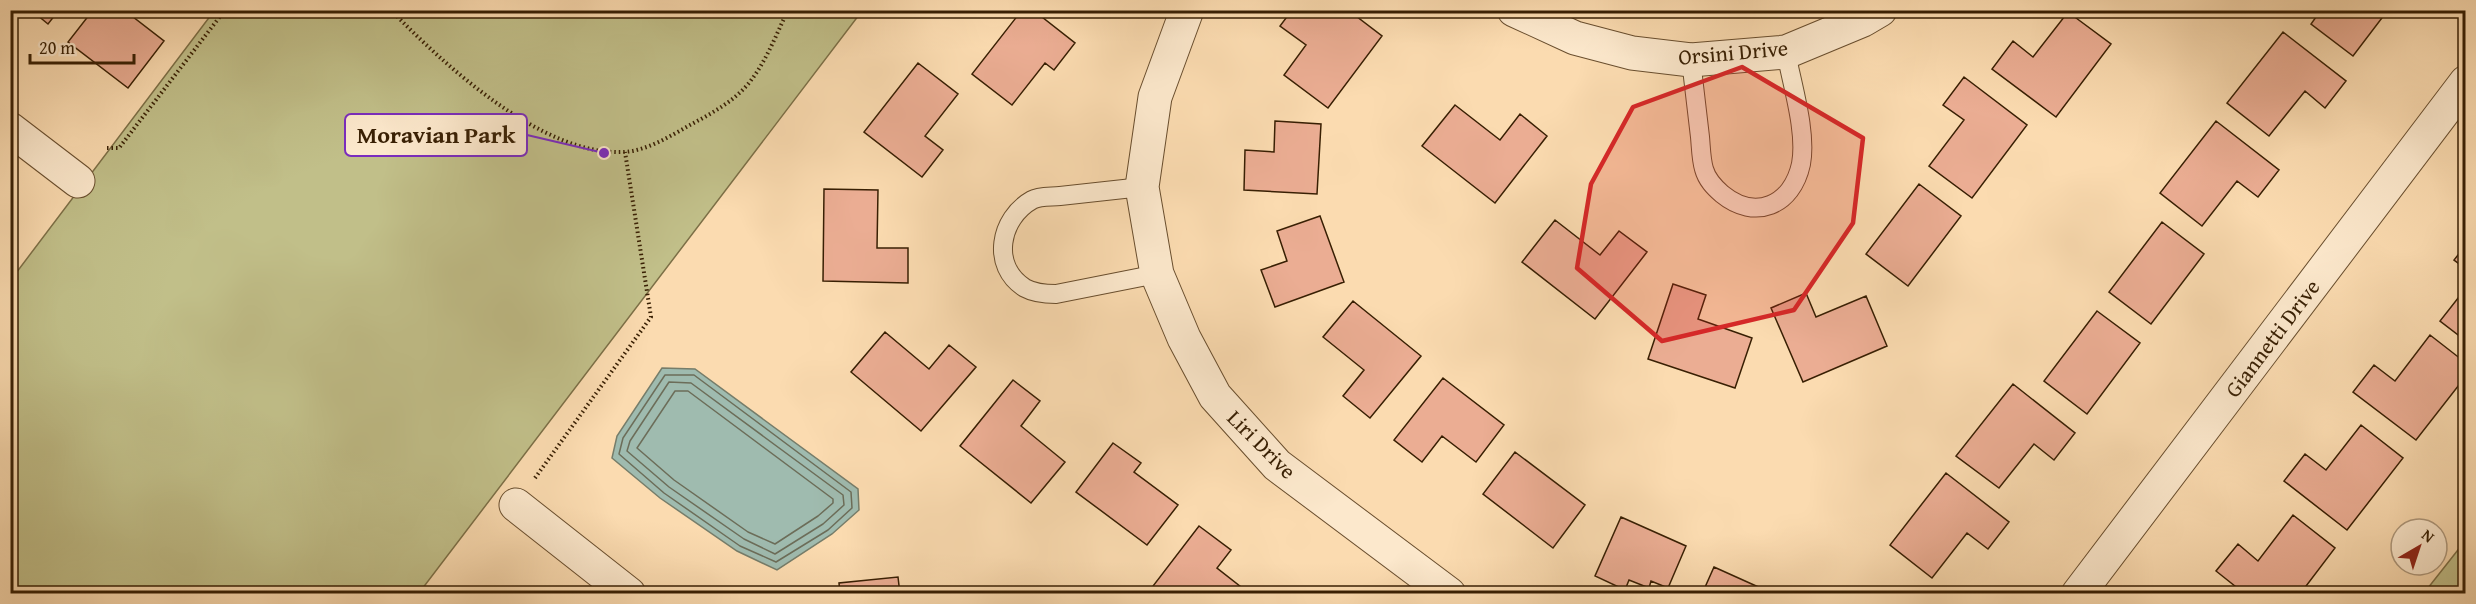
<svg xmlns="http://www.w3.org/2000/svg" width="2476" height="604" font-family="'Gentium Book Plus',serif">
  <style>
    .green { fill: #c1bf89; stroke: #7c6f46; stroke-width: 1.5 }
    .water { fill: #9fbbaf; stroke: #767d6a; stroke-width: 1.5 }
    .lines { fill: none; stroke-linecap: round; stroke-linejoin: round }
    .shore { stroke: #6c6d59; stroke-width: 1.5 }
    .building { fill: #ebad93; stroke: #381f03; stroke-width: 1.5 }
    .lane-casing { stroke: #694e2e; stroke-width: 20 }
    .street-casing { stroke: #694e2e; stroke-width: 35 }
    .path { stroke: #381f03; stroke-width: 4; stroke-dasharray: 1.5 3; stroke-linecap: butt }
    .lane { stroke: #fce8cc; stroke-width: 18 }
    .street { stroke: #fce8cc; stroke-width: 33 }
    .marked { fill: #d62828; fill-opacity: 0.2; stroke: #d62828; stroke-width: 4.5; stroke-linejoin: round }
    .labels { text-anchor: middle; dominant-baseline: central; stroke-width: 5; stroke-linejoin: round; paint-order: stroke }
    .street-label { font-size: 22px; fill: #381f03; stroke: #fce8cc }
    .leader { fill: none; stroke: #7b2cbf; stroke-width: 2 }
    .callout-dot { fill: #7b2cbf; stroke: #fce8cc; stroke-width: 2 }
    .callout { fill: #fce8cc; stroke: #7b2cbf; stroke-width: 2 }
    .callout-label { font-size: 24px; text-anchor: middle; font-weight: bold; fill: #381f03 }
  </style>
  <rect width="100%" height="100%" fill="#fbdbb0"/>
  <filter id="stains"><feTurbulence type="fractalNoise" baseFrequency=".00333" numOctaves="4"/><feColorMatrix values="0 0 0 0 .2 0 0 0 0 .09 0 0 0 0 .02 0 0 0 .5 -.17"/></filter>
  <radialGradient id="worn" r=".72"><stop offset=".6" stop-color="#630" stop-opacity="0"/><stop offset="1" stop-color="#630" stop-opacity=".3"/></radialGradient>
  <path class="green" d="M214 11H862L419 593H11L10 281Z
    M2465 541V593H2424Z"/>
  <path class="water" d="M662 368 695 369 858 489 859 510 832 534 777 570 737 551 660 498 612 458 617 436Z"/>
  <g class="lines">
    <path class="shore" d="M665 375H694L851 492 852 508 828 530 776 562 740 546 664 493 619 454 623 438Z
      M669 382 691 383 843 495 844 505 823 524 775 554 744 539 669 487 627 451 630 441Z
      M675 391H688L833 499V503L818 516 775 544 748 532 674 480 637 448Z"/>
  </g>
  <path class="building" d="M31 10H59L48 24Z
    M93 10H124L164 41 128 88 68 42Z
    M1022 10H1033L1075 43 1054 70 1045 63 1012 105 972 74Z
    M1292 10H1348L1382 36 1328 108 1284 75 1306 45 1280 26Z
    M2321 10H2388L2353 56 2311 24Z
    M2068 12 2111 44 2056 117 1992 69 2013 41 2033 57Z
    M2283 32 2346 81 2325 108 2305 91 2269 136 2227 103Z
    M918 63 958 94 925 136 943 150 922 177 864 132Z
    M1964 77 2027 125 1972 198 1929 166 1964 120 1943 105Z
    M1455 105 1500 140 1520 114 1547 136 1495 203 1422 146Z
    M1275 121 1321 124 1317 194 1244 190 1245 150 1274 152Z
    M2216 121 2279 170 2258 197 2237 181 2202 226 2160 193Z
    M1919 184 1961 216 1908 286 1866 254Z
    M824 189 878 190 877 248H908V283L823 281Z
    M1320 216 1344 282 1275 307 1261 270 1287 261 1277 231Z
    M1555 220 1600 255 1619 231 1647 252 1595 319 1522 262Z
    M2162 222 2204 254 2151 324 2109 292Z
    M2466 245V269L2454 260Z
    M1673 284 1706 295 1698 319 1752 338 1735 388 1648 359Z
    M2466 288V341L2440 321Z
    M1806 293 1816 317 1866 296 1887 346 1803 382 1771 308Z
    M1353 301 1421 356 1370 418 1343 396 1364 370 1323 337Z
    M2097 311 2140 343 2087 414 2044 381Z
    M885 332 929 369 949 345 976 367 921 431 851 372Z
    M2430 335 2466 363V376L2416 440 2353 392 2374 365 2395 381Z
    M1443 378 1504 425 1476 462 1442 436 1422 462 1394 440Z
    M1013 380 1040 401 1021 426 1065 462 1031 503 960 446Z
    M2013 384 2075 433 2054 460 2034 444 1999 488 1956 456Z
    M2361 425 2403 458 2347 530 2284 481 2305 454 2326 470Z
    M1113 443 1141 463 1134 472 1178 505 1147 545 1076 492Z
    M1515 452 1585 505 1553 548 1483 494Z
    M1946 473 2009 522 1988 549 1967 533 1932 578 1890 545Z
    M2293 515 2335 548 2300 594H2245L2216 571 2238 544 2258 561Z
    M1621 517 1686 546 1668 588 1651 581 1649 588 1629 580 1625 590 1595 576Z
    M1199 526 1231 550 1217 568 1250 594H1163L1153 586Z
    M1714 567 1774 594H1702Z
    M898 577 900 594H840L839 583Z"/>
  <g class="lines">
    <defs>
      <path id="lane" d="M1691 60C1694 86 1697 111 1700 137 1701 147 1701 159 1704 169 1707 180 1714 187 1722 194 1755 221 1792 206 1801 164 1807 132 1792 85 1786 52
        M1142 187C1115 190 1087 193 1060 196 1051 197 1039 196 1032 200 1000 218 990 266 1025 288 1034 293 1046 294 1056 294L1157 274"/>
      <path id="street" d="M1187 10 1155 97 1142 187 1157 274 1184 338 1215 396 1277 465 1449 594
        M1514 10 1575 38 1632 53 1691 60 1786 52 1863 20 1880 10
        M10 129 78 181
        M516 505 629 594
        M2078 594 2466 82"/>
    </defs>
    <use href="#lane" class="lane-casing"/>
    <use href="#street" class="street-casing"/>
    <path class="path" d="M391 10C444 65 543 156 623 152 647 151 670 136 690 125 712 113 737 100 752 79 767 59 777 33 788 10
      M107 148H119L225 10
      M535 478 651 317 625 152"/>
    <use href="#lane" class="lane"/>
    <use href="#street" class="street"/>
  </g>
  <path class="marked" d="M1742 67 1863 138 1853 223 1794 310 1662 341 1577 268 1591 184 1633 107Z"/>
  <g class="labels">
    <g class="street-label">
      <text transform="translate(1733 52) rotate(-5)">Orsini Drive</text>
      <text transform="translate(2272 338) rotate(-53)">Giannetti Drive</text>
      <text transform="translate(1262 444) rotate(45)">Liri Drive</text>
    </g>
  </g>
  <path class="leader" d="M604 153L527 135"/>
  <circle class="callout-dot" cx="604" cy="153" r="6"/>
  <rect class="callout" x="345" y="114" width="182" height="42" rx="6"/>
  <g class="callout-label">
    <text x="436" y="143">Moravian Park</text>
  </g>
  <rect width="2476" height="604" fill="none" stroke="#fbdbb0" stroke-width="36"/>
  <rect x="12" y="12" width="2452" height="580" fill="none" stroke="#381f03" stroke-width="3"/>
  <rect x="18" y="18" width="2440" height="568" fill="none" stroke="#381f03" stroke-width="1.5"/>
  <g transform="translate(2419 547) rotate(39)"><circle r="28" fill="#fce8cc" stroke="#ae987c" stroke-width="1.5"/>
  <path d="M0-4.5L10 22L0 15L-10 22Z" fill="#8f2418"/>
  <text y="-9" font-size="16" font-weight="bold" text-anchor="middle" fill="#381f03">N</text>
  </g>
  <path d="M30 54v9h104v-9" fill="none" stroke="#381f03" stroke-width="3"/>
  <text x="39" y="54" font-size="18" fill="#381f03" stroke="#fce8cc" stroke-width="4.5" paint-order="stroke">20 m</text>
  <rect width="100%" height="100%" filter="url(#stains)"/>
  <rect width="100%" height="100%" fill="url(#worn)"/>
</svg>
